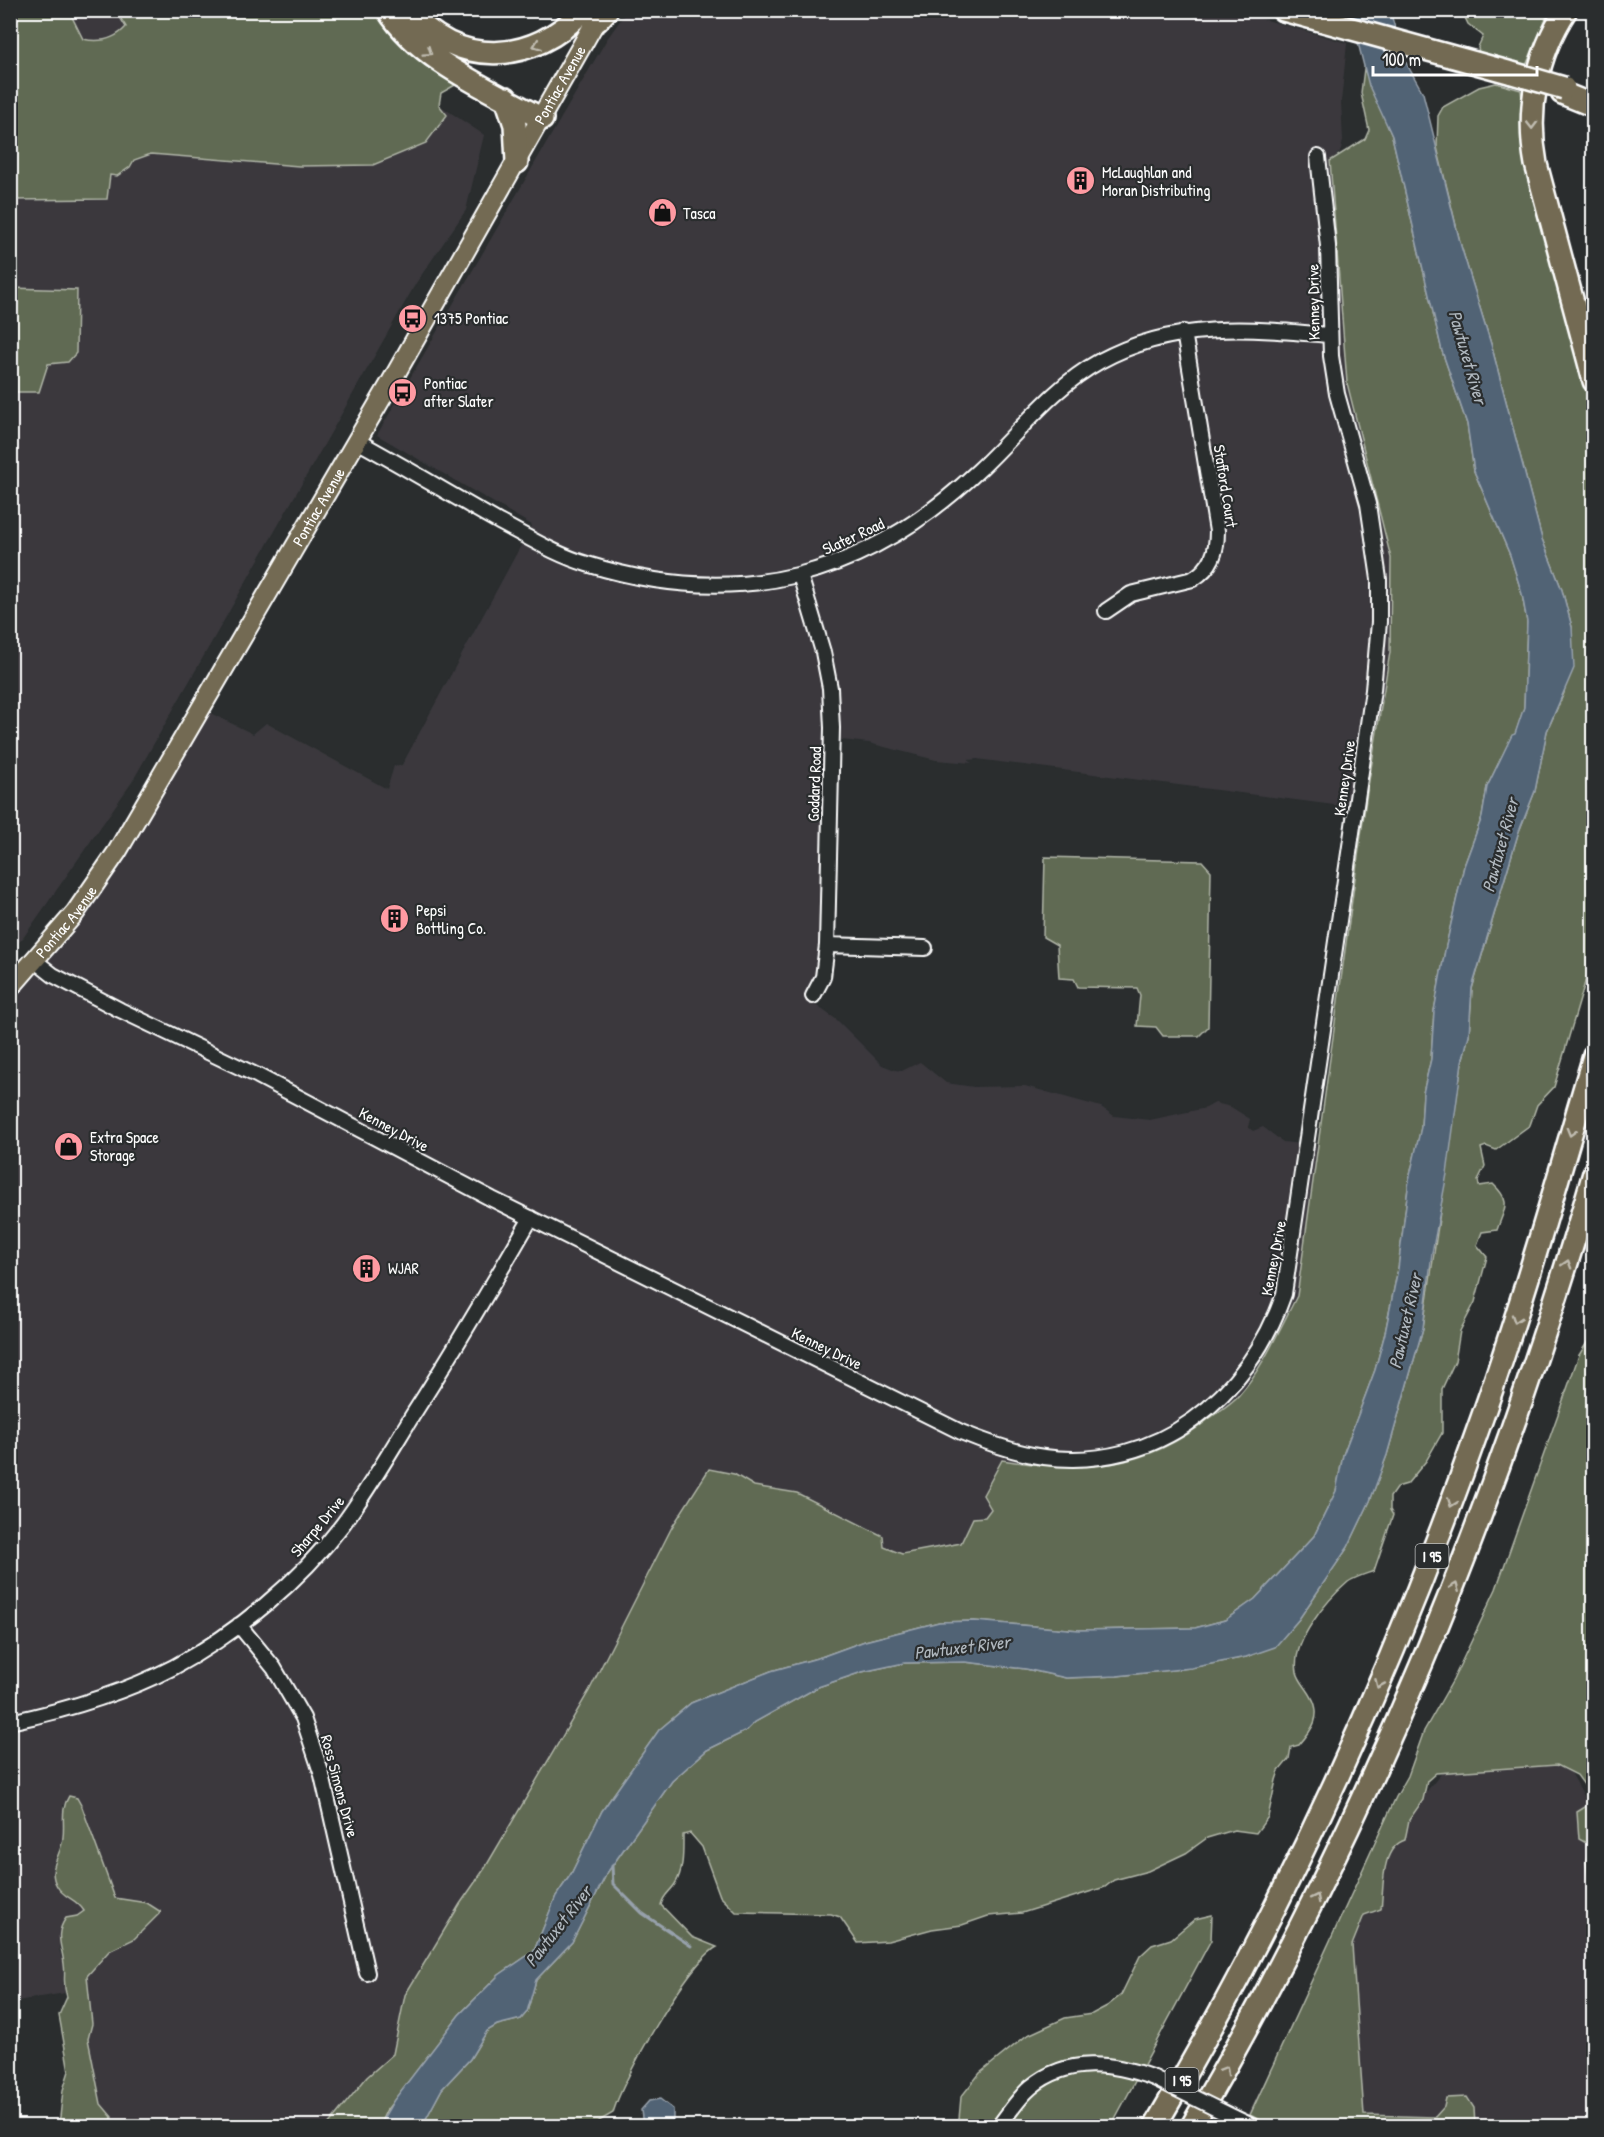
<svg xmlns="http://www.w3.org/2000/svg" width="1604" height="2137" font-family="'Patrick Hand',sans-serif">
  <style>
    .built { fill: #3b393e }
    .green { fill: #616b52; stroke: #b0b5a8; stroke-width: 1.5 }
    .water { fill: #516374; stroke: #97a1ac; stroke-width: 1.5 }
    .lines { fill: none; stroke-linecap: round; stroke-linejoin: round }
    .stream { stroke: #97a1ac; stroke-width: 3 }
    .minor-casing { stroke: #fff; stroke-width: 18 }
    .major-casing { stroke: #fff; stroke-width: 22 }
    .highway-casing { stroke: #fff; stroke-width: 26 }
    .minor { stroke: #2a2d2e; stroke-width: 14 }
    .major { stroke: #736b52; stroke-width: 18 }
    .highway { stroke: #736b52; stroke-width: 21 }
    .minor-bridge-casing { stroke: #fff; stroke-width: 18; stroke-linecap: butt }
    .highway-bridge-casing { stroke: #fff; stroke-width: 26; stroke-linecap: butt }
    .minor-bridge { stroke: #2a2d2e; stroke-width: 14 }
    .highway-bridge { stroke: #736b52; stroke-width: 21 }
    .oneway { stroke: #c0bcb1 }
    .labels { text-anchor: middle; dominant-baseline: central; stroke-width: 4.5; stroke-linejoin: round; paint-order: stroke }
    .shield { fill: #2a2d2e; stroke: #bfc0c0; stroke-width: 1.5 }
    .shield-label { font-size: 15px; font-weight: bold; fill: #fff }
    .street-label { font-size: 16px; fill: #fff; stroke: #2a2d2e }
    .poi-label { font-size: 16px; fill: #fff; stroke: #2a2d2e; text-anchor: start }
    .water-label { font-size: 18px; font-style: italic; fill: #b1b9c0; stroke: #2a2d2e }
  </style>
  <rect width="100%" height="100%" fill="#2a2d2e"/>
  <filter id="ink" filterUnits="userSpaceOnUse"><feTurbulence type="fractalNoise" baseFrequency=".0167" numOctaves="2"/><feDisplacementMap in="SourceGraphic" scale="12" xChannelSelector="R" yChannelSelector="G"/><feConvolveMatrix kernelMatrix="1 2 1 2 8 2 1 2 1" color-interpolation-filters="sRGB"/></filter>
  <g filter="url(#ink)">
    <path class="built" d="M1232 10 1347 43 1341 102 1343 141 1340 152 1330 161 1370 470 1391 558 1390 652 1365 809 977 759 967 760 972 763 936 760 869 743 833 739 824 989 814 1004 837 1020 882 1065 895 1070 902 1071 920 1062 946 1083 974 1087 1025 1086 1101 1107 1114 1116 1150 1120 1206 1108 1215 1103 1231 1107 1250 1119 1248 1127 1253 1131 1263 1127 1283 1142 1319 1146 1297 1296 1274 1343 1239 1395 1198 1428 1154 1454 1121 1462 1073 1467 1039 1466 990 1505 991 1509 985 1517 973 1518 961 1543 902 1554 884 1547 882 1536 797 1493 754 1486 733 1474 709 1469 672 1527 589 1691 485 1868 460 1904 405 1995 395 2049 389 2060 367 2077 327 2126H110L112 2117 101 2104 88 2039 92 2024 87 1976 109 1951 134 1939 147 1903 115 1899 78 1802 63 1805V1839L53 1865V1877L65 1894 78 1901 84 1911 77 1916 66 1918 59 1949 64 1964 63 1983 65 1993 11 2002 10 984 64 930 204 710 253 734 266 723 387 789 394 766 402 765 532 525 377 435 607 39 627 11Z
      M11 11H348L372 60 484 135 466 210 416 283 132 782 23 938 11 950Z
      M1564 1760 1593 1812V2126H1242L1391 1835 1445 1769Z"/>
    <path class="green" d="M1515 10 1549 11 1525 68 1479 54 1478 47 1483 36 1468 24 1462 11Z
      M10 11H69L83 39C100 43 114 40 126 27L116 11H388L456 72 457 84 441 93 439 105 447 115 426 143 373 165 299 166 151 154 134 160 130 167 117 176 110 175 107 199 11 200Z
      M1364 69 1392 136 1442 351 1467 424 1474 471 1510 555 1522 594 1527 622 1524 708 1515 735 1512 736 1487 787 1482 817 1464 866 1445 951 1434 1011 1431 1059 1423 1093 1421 1128 1409 1180 1398 1269 1385 1333 1375 1370 1343 1455 1336 1491 1314 1536 1255 1599 1225 1620 1195 1628 1079 1630 974 1621 939 1622 865 1641 821 1657 771 1671 691 1703 659 1730 602 1811 571 1874 556 1896 534 1951 499 1975 459 2015 386 2111 379 2126H327L367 2077 393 2054 405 1995 460 1904 485 1868 589 1691 672 1527 709 1469 734 1474 754 1486 797 1493 883 1536 884 1547 902 1554 961 1543 973 1518 985 1517 991 1509 983 1495 1002 1460C1082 1473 1145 1471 1210 1418 1219 1411 1231 1404 1239 1395 1263 1368 1280 1328 1297 1296L1366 799 1390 652 1391 558 1347 383 1330 161 1365 139 1369 130 1361 93Z
      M1496 83 1521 90 1531 179 1593 413 1594 932 1589 969 1554 1087 1537 1105 1530 1125 1496 1150 1486 1146 1481 1148 1485 1166 1478 1180 1479 1186 1493 1184C1512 1202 1505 1207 1497 1230L1482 1232 1477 1245 1487 1257 1475 1302 1460 1331 1455 1361 1442 1389V1433L1426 1461 1407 1484 1397 1487 1390 1497V1510L1393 1515 1374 1571C1366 1574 1355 1577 1348 1582 1327 1600 1291 1642 1297 1672 1299 1681 1307 1688 1311 1696 1323 1716 1312 1730 1299 1745L1291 1747 1289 1759 1279 1771 1276 1780 1268 1817 1256 1833 1234 1830 1207 1838 1186 1853 1148 1871 1114 1880 1105 1887 1022 1913 988 1916 962 1925 932 1929 888 1941 858 1943 840 1917 831 1914 736 1912 720 1896 702 1847 690 1833 683 1835C683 1851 684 1870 675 1884 670 1892 663 1895 661 1905L692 1937 717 1947C688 1963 622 2080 613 2113L599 2121 597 2126H422L442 2089 470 2059 487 2031 497 2025 521 2019 527 2012 536 1980 572 1942 607 1873 672 1781 707 1750 746 1731 755 1722 818 1687 862 1672 904 1663 965 1662 1026 1669 1066 1678 1117 1676 1190 1668 1246 1657 1275 1646 1299 1619 1348 1547 1370 1501 1387 1455 1423 1328 1462 1062 1469 1035 1472 989 1518 834 1535 791 1547 731 1564 693 1572 627 1562 590 1542 539 1491 344 1461 246 1437 147 1438 116 1443 107 1479 87Z
      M11 288 77 290 76 353 68 362 48 364 39 392H11Z
      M1045 857 1202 861 1211 871 1208 1027 1199 1036H1163L1156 1027 1137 1026 1140 995 1137 988 1078 987 1074 979 1059 978 1057 945 1043 937Z
      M1593 1333V1797L1577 1775 1557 1765 1436 1773 1427 1781 1423 1800 1409 1820 1405 1840C1380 1848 1384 1888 1381 1909L1364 1915 1352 1945 1364 2115 1435 2117 1444 2107 1446 2098 1467 2097 1474 2108 1475 2126H1271L1250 2115 1396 1797 1408 1776 1424 1731 1453 1680 1496 1589 1579 1355Z
      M69 1796 77 1798 82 1807 115 1898 147 1903 161 1912 134 1939 109 1951 87 1976 92 2024 88 2039 101 2104 112 2117 110 2126H55L60 2117 63 2090 69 2071 59 2015 67 1997C62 1982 66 1977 64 1964 62 1945 54 1935 66 1918L77 1916 84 1911C76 1898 63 1898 57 1886 46 1868 62 1855 63 1837 65 1822 60 1810 69 1796Z
      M1593 1802V1903H1591L1586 1861 1590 1845 1579 1839 1577 1812Z
      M1212 1915 1211 1940 1111 2126H970L959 2119 961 2097 980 2073 1026 2036 1065 2018 1092 2014 1107 2006 1121 1995 1140 1956 1152 1945 1171 1939 1195 1919Z"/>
    <path class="water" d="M1350 11H1390L1404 59 1423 93 1461 246 1491 344 1542 539 1562 590 1572 627 1574 668 1547 731 1535 791 1518 834 1472 988 1469 1035 1462 1062 1447 1174 1432 1253 1423 1328 1387 1455 1370 1501 1348 1547 1299 1619 1275 1647 1246 1657 1191 1668 1117 1676 1066 1678 1026 1669 965 1662 904 1663 862 1672 818 1687 755 1722 746 1731 707 1750 672 1781 607 1873 572 1942 536 1980 527 2012 521 2019 497 2025 487 2031 470 2059 442 2089 422 2126H379L394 2100 459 2015 499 1975 534 1951 556 1896 571 1874 602 1811 659 1730 691 1703 771 1671 821 1657 865 1641 939 1622 974 1621 1079 1630 1195 1628 1225 1620 1255 1599 1314 1536 1336 1491 1343 1455 1375 1370 1385 1333 1398 1269 1409 1180 1421 1127 1423 1093 1431 1059 1434 1011 1445 950 1464 866 1482 817 1487 787 1512 735 1515 734 1524 707 1527 622 1522 594 1510 555 1474 471 1467 424 1442 351 1392 136 1369 86Z
      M660 2099 673 2109V2125L643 2126 641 2110 649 2101Z"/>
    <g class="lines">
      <path class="stream" d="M612 1866 613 1884 642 1913 691 1946"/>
      <defs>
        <path id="minor" d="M357 441C405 467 451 495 499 522 528 537 556 555 587 564 738 611 865 578 979 470 1019 433 1051 388 1100 361 1173 321 1250 328 1329 335
          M800 575 823 652 830 688 832 728 827 945 823 977 813 996
          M1106 611 1131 594 1193 579C1212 567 1217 552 1217 531L1184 332
          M827 945 925 948
          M34 960 53 975 120 1010 258 1076 492 1199 961 1432C988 1443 1015 1453 1044 1457 1158 1472 1248 1397 1284 1294L1373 690 1379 622V579L1368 504 1337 394 1331 356 1328 246 1318 157
          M239 1625 274 1668 303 1718 322 1775 367 1973
          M10 1722C67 1710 122 1694 174 1667 237 1633 299 1582 343 1524 369 1489 391 1450 414 1413 455 1349 493 1284 531 1218
          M1233 2117 1252 2126
          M999 2126C1009 2113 1019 2097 1031 2087 1068 2056 1113 2063 1154 2078"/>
        <g id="major">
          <path id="s1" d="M10 988 75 913 117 852 391 382 602 10"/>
        </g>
        <path id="highway" d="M388 10C420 61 491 90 542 119
          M408 10C456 69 534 65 583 10
          M1283 10 1512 73
          M1566 10C1536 56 1526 111 1536 164L1594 381
          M597 21 607 10
          M1562 93 1594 106
          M506 98 515 125 517 162
          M1155 2126C1288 1902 1396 1664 1482 1418 1524 1299 1558 1177 1594 1056
          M1192 2126C1369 1820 1495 1513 1594 1173"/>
      </defs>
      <use href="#minor" class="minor-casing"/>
      <use href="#major" class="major-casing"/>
      <use href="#highway" class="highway-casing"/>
      <use href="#minor" class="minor"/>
      <use href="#major" class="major"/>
      <use href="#highway" class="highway"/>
      <defs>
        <path id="minor-bridge" d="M1154 2078 1233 2117"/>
        <path id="highway-bridge" d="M1512 73 1564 88"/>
      </defs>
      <use href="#minor-bridge" class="minor-bridge-casing"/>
      <use href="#highway-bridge" class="highway-bridge-casing"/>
      <use href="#minor-bridge" class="minor-bridge"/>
      <use href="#highway-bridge" class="highway-bridge"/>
    </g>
    <defs><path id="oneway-chevron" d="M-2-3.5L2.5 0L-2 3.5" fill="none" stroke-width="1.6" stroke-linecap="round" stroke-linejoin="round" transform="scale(1.5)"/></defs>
    <g class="oneway">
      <use href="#oneway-chevron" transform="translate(537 45) rotate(159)"/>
      <use href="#oneway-chevron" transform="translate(428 52) rotate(34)"/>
      <use href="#oneway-chevron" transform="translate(1532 125) rotate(89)"/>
      <use href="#oneway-chevron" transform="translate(1571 1132) rotate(106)"/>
      <use href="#oneway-chevron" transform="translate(1567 1264) rotate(-73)"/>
      <use href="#oneway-chevron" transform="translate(1516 1319) rotate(108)"/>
      <use href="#oneway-chevron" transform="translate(1452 1503) rotate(110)"/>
      <use href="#oneway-chevron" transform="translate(1455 1587) rotate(-68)"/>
      <use href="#oneway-chevron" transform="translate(1379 1684) rotate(114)"/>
      <use href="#oneway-chevron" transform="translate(1316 1898) rotate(-63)"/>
      <use href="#oneway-chevron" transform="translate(1225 2070) rotate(-60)"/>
    </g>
  </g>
  <defs>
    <symbol id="building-disc" viewBox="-11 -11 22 22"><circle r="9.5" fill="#ff9aa2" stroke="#2a2d2e"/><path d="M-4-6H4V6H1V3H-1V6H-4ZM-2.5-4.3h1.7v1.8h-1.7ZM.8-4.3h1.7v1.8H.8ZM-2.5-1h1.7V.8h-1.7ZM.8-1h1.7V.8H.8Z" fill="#111"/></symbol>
    <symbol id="shop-disc" viewBox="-11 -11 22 22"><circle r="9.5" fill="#ff9aa2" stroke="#2a2d2e"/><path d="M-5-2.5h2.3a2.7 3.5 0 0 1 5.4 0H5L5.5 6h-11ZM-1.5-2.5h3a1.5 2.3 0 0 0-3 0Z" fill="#111"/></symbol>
    <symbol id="bus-disc" viewBox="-11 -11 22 22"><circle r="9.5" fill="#ff9aa2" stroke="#2a2d2e"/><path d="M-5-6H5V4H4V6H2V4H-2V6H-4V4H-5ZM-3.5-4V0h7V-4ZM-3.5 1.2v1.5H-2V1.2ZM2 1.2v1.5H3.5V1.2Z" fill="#111"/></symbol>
  </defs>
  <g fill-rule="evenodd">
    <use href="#building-disc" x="1064" y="164" width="33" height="33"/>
    <use href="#shop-disc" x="646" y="196" width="33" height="33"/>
    <use href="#bus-disc" x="396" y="302" width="33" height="33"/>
    <use href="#bus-disc" x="386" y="376" width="33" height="33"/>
    <use href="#building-disc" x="378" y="902" width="33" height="33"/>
    <use href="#shop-disc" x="52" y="1130" width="33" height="33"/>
    <use href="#building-disc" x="350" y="1252" width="33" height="33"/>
  </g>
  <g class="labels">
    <g class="shield">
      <rect x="1415.5" y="1544" width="33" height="24" rx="4.5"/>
      <rect x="1165.5" y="2068" width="33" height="24" rx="4.5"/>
    </g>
    <g class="shield-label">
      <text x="1432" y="1556">I 95</text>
      <text x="1182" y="2080">I 95</text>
    </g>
    <g class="street-label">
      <text stroke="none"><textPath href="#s1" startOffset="1059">Pontiac Avenue</textPath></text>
      <text transform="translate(1313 302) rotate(-91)">Kenney Drive</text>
      <text transform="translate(1226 486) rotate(81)">Stafford Court</text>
      <text stroke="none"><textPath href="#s1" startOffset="573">Pontiac Avenue</textPath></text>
      <text transform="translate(853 536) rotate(-25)">Slater Road</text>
      <text transform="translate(1344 778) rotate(-82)">Kenney Drive</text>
      <text transform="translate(814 784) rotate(-88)">Goddard Road</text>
      <text stroke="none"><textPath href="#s1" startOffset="87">Pontiac Avenue</textPath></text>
      <text transform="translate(394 1129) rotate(28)">Kenney Drive</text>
      <text transform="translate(1273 1258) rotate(-79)">Kenney Drive</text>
      <text transform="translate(827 1348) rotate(26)">Kenney Drive</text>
      <text transform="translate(317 1526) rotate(-50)">Sharpe Drive</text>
      <text transform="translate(340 1786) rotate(75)">Ross Simons Drive</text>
    </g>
    <g class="poi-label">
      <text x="1102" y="172">McLaughlan and<tspan x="1102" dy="18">Moran Distributing</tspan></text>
      <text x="683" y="213">Tasca</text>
      <text x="434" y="318">1375 Pontiac</text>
      <text x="424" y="383">Pontiac<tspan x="424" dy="18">after Slater</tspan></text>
      <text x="416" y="910">Pepsi<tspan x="416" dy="18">Bottling Co.</tspan></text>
      <text x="90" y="1137">Extra Space<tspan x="90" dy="18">Storage</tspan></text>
      <text x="388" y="1268">WJAR</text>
    </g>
    <g class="water-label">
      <text transform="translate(1468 357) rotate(74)">Pawtuxet River</text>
      <text transform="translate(1500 845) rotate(-75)">Pawtuxet River</text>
      <text transform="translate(1405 1321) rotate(-77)">Pawtuxet River</text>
      <text transform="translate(962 1647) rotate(-7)">Pawtuxet River</text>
      <text transform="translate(558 1926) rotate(-52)">Pawtuxet River</text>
    </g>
  </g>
  <rect width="1604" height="2137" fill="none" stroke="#2a2d2e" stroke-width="36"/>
  <rect x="18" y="18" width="1568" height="2101" fill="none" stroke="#fff" stroke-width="2" filter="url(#ink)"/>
  <path d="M1373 66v9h164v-9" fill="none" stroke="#ffffff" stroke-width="3"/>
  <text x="1382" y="66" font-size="18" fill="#ffffff" stroke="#2a2d2e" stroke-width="4.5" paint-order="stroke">100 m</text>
</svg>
